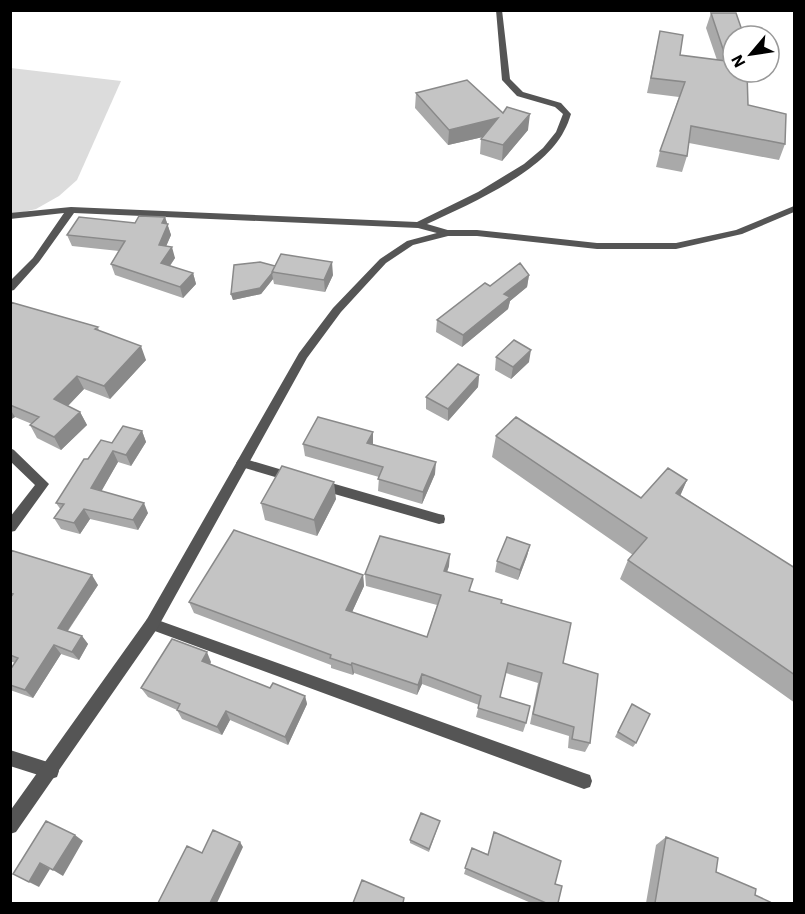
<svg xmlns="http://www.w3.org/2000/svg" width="805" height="914" font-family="'IBM Plex Sans',sans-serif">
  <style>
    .green { fill: #dcdcdc }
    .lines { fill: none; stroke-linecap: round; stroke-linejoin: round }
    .minor { fill: #555; fill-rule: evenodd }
    .tertiary { fill: #555; fill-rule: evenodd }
    .wall { fill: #a9a9a9 }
    .shaded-wall { fill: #898989 }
    .building { fill: #c4c4c4; stroke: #898989; stroke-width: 1.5 }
  </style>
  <rect width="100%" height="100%" fill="#fff"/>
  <path class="green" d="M11 68 121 81 77 180 59 196 36 209 11 215Z"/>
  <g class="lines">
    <path class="minor" d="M496 10H502L510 79 523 92 561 103 571 114C569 120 567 126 564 131 543 173 467 205 427 224L451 231V235L448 236 418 228 74 213 39 262 14 290 10 291V281L33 258 64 213 10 219V213L71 207 417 222 478 192 524 164 543 148 556 132 563 114 555 107 517 96 502 80Z
      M10 448 14 450 49 484 15 531 10 532V517L35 485 10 461Z
      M242 458 296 474 298 477 296 480 292 482 238 466 236 463 238 460Z
      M321 480 439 514 444 515 445 519 444 523 439 524 317 489 315 485 317 481Z
      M152 618 584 773 590 775 592 781 590 787 584 789 152 630 147 629 145 624 147 619Z
      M10 750 57 765 59 771 57 777 51 779 10 766Z"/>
    <path class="tertiary" d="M794 206V212L742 234 676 249H597L477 236H448L413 245 386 263 341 312 307 358 157 629 16 832 10 834V811L147 619 299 353 333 308 380 259 407 241 448 230H477L597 243H676L736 230Z"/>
  </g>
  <path class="wall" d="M711 13 748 105 785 144 779 160 689 143 687 156 682 172 656 167 660 151 679 97 647 93 660 31 680 55 717 60 706 28Z
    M416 93 503 113 528 130 502 161 480 154 481 139 483 137 448 145 415 108Z
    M165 217 171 235 166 246 175 258 170 266 193 273 196 284 183 298 115 275 111 264 119 251 72 246 67 235 135 223Z
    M275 266 333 275 325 292 274 284 273 279 261 294 233 300 231 294Z
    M529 275 527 287 510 301 508 309 462 347 436 332 437 320 490 286Z
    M10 302 98 327 99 331 146 360 110 399 84 389 68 406 80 412 87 425 61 450 37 438 30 425 32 424 15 417 10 420Z
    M496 357 529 362 511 379 495 370Z
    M479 375 478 387 448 421 426 409V397Z
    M142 431 146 442 131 466 118 462 101 491 148 513 138 530 90 519 80 534 61 529 54 518 61 510 56 503 88 459 112 443Z
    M373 432V444L435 474 422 504 378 491 379 477 305 456 303 444Z
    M496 436 641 498 687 480 680 495 795 568V703L620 579 628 560 633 555 492 457Z
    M336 499 317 536 265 520 261 503Z
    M530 545 527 556 518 580 495 572 497 561Z
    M10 550 98 585 68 631 82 636 88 644 79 660 61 654 33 698 10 690V670L15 663 10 661Z
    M449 566 447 572 471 591 501 603 563 663 590 743 585 752 568 748 569 736 530 724 538 683 506 673 500 697 526 723 523 732 476 717 479 705 422 684 417 695 354 673 353 675 331 668V665L194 613 189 602 363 575 364 586 352 612 427 637 437 605 366 586 365 574Z
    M211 662 210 664 270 688 305 696 307 704 288 745 230 720 222 735 182 719 177 710 148 697 141 688Z
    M632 704 636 743 633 747 615 737Z
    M439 824 429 852 410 843V840Z
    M494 832 555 884 558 903H531L464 874 472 848 488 854Z
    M666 837 716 872 769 903H646L656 845Z"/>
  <path class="shaded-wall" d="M530 114 528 130 502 161 503 145Z
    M498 118 496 134 448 145 449 130Z
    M165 217 171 235 162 256 159 245 162 223Z
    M172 247 175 258 164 274 161 263Z
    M332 262 333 275 325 292 324 280Z
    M193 273 196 284 183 298 180 287Z
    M272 273 273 279 261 294 233 300 231 294Z
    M529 275 527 287 510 301 508 309 462 347 463 335 504 294Z
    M141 346 146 360 110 399 104 386Z
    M531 350 529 362 511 379 513 367Z
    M479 375 478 387 448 421V409Z
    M77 376 84 389 61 413 54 399Z
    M10 409 15 417 10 420Z
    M80 412 87 425 61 450 54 437Z
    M142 431 146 442 131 466 126 455Z
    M373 432V444L367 443Z
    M113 451 118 462 97 499 91 488Z
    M436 462 435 474 422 504 423 492Z
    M687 480 678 501 676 493Z
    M334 482 336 499 317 536 314 520Z
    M144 503 148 513 138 530 133 520Z
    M84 509 90 519 80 534 74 523Z
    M530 545 527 556 518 580 520 570Z
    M450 554 449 566 443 583 444 571Z
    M92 575 98 585 64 636 58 628Z
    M363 575 364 586 348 621 346 610Z
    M82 636 88 644 79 660 72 652Z
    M54 645 61 654 33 698 25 690Z
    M207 652 211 662 207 670 202 661Z
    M352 663 354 673 353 675 351 665Z
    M422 674V684L417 695 418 685Z
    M305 696 307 704 288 745 285 737Z
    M226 711 230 720 222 735 217 727Z
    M75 835 83 841 63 876 53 870Z
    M240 842 243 847 217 903H210Z
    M40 863 50 869 39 887 29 882Z"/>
  <path class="building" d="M711 13H736L744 36H733V72H747L748 105 786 114 785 144 691 126 687 156 660 151 685 82 651 78 660 31 683 35 680 55 727 61Z
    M467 80 503 113 507 107 530 114 503 145 481 139 498 118 449 130 416 93Z
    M139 216 165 217 162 223 168 224 159 245 172 247 161 263 193 273 180 287 111 264 125 241 67 235 79 217 135 223Z
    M281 254 332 262 324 280 272 272Z
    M260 262 275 266 272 272H273L260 288 231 294 234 265Z
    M520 263 529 275 504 294 510 297 463 335 437 320 485 283 490 286Z
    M10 302 98 327 95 329 141 346 104 386 77 376 54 399 80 412 54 437 30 425 39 417 10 405Z
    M514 340 531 350 513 367 496 357Z
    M458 364 479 375 448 409 426 397Z
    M318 417 373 432 367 443 436 462 423 492 378 479 383 467 303 444Z
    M516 417 641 498 668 468 687 480 676 493 795 568V675L628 560 647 538 496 436Z
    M123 426 142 431 126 455 113 451 91 488 144 503 133 520 84 509 74 523 54 518 64 504 56 503 84 459H88L101 440 112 443Z
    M282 466 334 482 314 520 261 503Z
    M234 530 363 575 346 610 427 637 441 595 365 574 380 536 450 554 444 571 473 579 469 591 502 600 501 603 571 623 563 663 598 674 590 743 572 739 574 727 533 714 542 673 508 663 500 697 530 706 526 723 478 708 481 696 422 674 418 685 352 663 351 665 330 658 331 655 189 602Z
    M507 537 530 545 520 570 497 561Z
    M10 550 92 575 58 628 82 636 72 652 54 645 25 690 10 685V670L18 658 10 655V598L13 594 10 593Z
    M172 639 207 652 202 661 270 688 273 683 305 696 285 737 226 711 217 727 177 710 180 704 141 688Z
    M632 704 650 714 636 743 618 732Z
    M421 813 440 821 429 849 410 840Z
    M46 821 75 835 53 870 40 863 29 882 13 874Z
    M213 830 240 842 210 903H158L187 846 202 853Z
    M494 832 561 861 555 884 562 886 558 903H546L465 868 472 848 488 855Z
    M666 837 718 858 716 872 756 889 755 895 770 902 769 903H655Z
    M362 880 404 898 403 903H353Z"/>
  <rect width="805" height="914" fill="none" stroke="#000000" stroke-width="24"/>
  <g transform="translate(751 54) rotate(241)"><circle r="28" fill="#ffffff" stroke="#999999" stroke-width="1.5"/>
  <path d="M0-4.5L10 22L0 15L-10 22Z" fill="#000000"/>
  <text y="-9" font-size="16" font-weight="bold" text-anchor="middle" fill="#000000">N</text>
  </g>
</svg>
